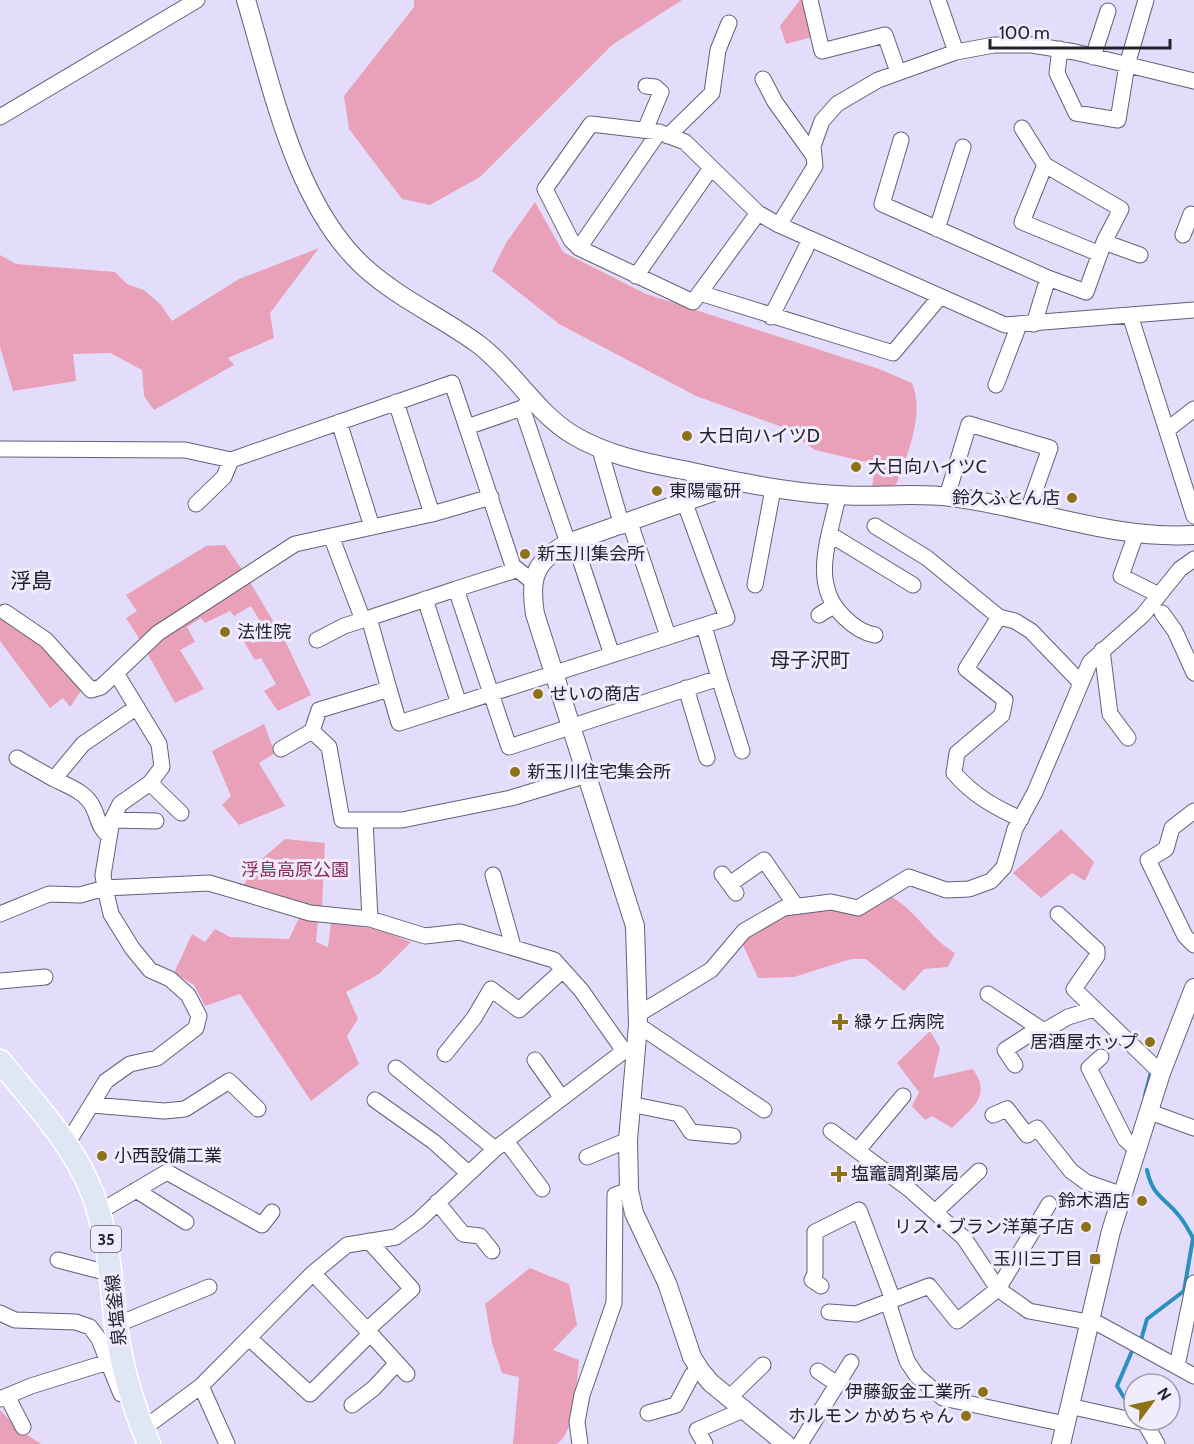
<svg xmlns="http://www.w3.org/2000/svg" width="1194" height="1444" font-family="Cabin,'Noto Sans JP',sans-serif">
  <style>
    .green { fill: #e9a1b9 }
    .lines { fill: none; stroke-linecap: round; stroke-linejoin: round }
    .stream { stroke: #2a91bf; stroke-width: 4 }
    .minor-casing { stroke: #655f79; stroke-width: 17 }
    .tertiary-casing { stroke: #655f79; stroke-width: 20 }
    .primary-casing { stroke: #fff; stroke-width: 25 }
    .minor { stroke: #fff; stroke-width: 15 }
    .tertiary { stroke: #fff; stroke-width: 18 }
    .primary { stroke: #dfe6f4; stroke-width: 22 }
    .poi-dot { fill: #8d7317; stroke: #f0ecfe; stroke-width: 2 }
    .labels { text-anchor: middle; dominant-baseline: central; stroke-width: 6; stroke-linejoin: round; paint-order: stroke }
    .shield { fill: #f0ecfe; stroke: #615e6b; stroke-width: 1.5 }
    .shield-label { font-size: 16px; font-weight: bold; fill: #24212c }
    .poi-label { font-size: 18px; fill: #24212c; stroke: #f0ecfe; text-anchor: start }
    .park-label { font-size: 18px; fill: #8f2855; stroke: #f0ecfe }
    .street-label { font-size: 18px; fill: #24212c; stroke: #f0ecfe }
    .neighbourhood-label { font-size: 20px; fill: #24212c; stroke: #f0ecfe }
    .quarter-label { font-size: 21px; fill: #24212c; stroke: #f0ecfe }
  </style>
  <rect width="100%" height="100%" fill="#e3ddfb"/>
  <path class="green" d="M414 0H682L612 45 480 177 430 205 402 199 349 129 344 96 414 7Z
    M800 0H803L812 37 786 44 780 26Z
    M535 202 563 252 646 294 879 369 912 383C925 414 907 456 896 485L872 488 875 464 815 450 782 427 696 396 559 324 492 271 506 243Z
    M319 248 270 313 274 338 228 358 234 365 154 410 144 396 142 370 110 353 73 354 76 381 13 391 0 347V255L16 264 115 272 127 284 144 290 161 305 172 321 239 279Z
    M225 545 243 571 142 643 126 618 137 611 126 595 206 546Z
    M250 582 286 643 311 695 278 711 264 691 276 684 261 658 255 660 244 642 248 640 244 633 261 623 251 606 234 616 230 611 205 623 201 618 187 627 195 642 180 650 204 689 175 703 145 649Z
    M0 617 26 629 83 688 70 707 63 698 50 708 0 641Z
    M264 724 275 753 259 763 285 806 239 825 222 805 231 796 212 751Z
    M1061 829 1094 862 1085 881 1072 873 1041 898 1013 873Z
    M285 839 325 843 322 908 242 887 262 859Z
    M887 894C916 909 928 937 955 953L948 967 924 969 904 991 866 959H851L794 977 758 978 742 943C774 909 819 904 862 915Z
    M299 918 318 920 316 942 328 947 331 923 378 929 411 942 379 974 346 992 358 1019 347 1036 359 1064 311 1101 240 994 205 1006 194 985 174 973 192 934 205 942 215 929 230 937 289 939Z
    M930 1031 940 1048 933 1078 973 1069C992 1097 972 1107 952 1128L932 1116 925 1120 912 1106 919 1092 897 1063Z
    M530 1268 569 1284 577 1325 553 1350 579 1360C577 1379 575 1437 556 1444 544 1444 526 1444 513 1444L519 1377 502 1373 492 1343 485 1304Z
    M0 1410 18 1429 41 1444H0Z"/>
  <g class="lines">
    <path class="stream" d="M1145 1095 1151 1072
      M1141 1340 1147 1319 1184 1291 1193 1238C1189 1231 1185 1223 1180 1217 1165 1197 1153 1198 1147 1170
      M1132 1351 1117 1386 1133 1412"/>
    <defs>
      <path id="minor" d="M810 0 822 51 885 35 898 72
        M938 0 956 52
        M1060 49 1057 73 1076 113 1118 120 1127 65 1146 0
        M1093 57 1108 11
        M763 79 775 102 813 155
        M0 117 197 0
        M1022 128 1045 165 1121 209 1104 242 1086 292 1048 278
        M645 130 661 92 655 87 646 86
        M668 136 712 93 718 50 729 23
        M901 140 882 204 1048 278 1034 324
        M1045 165 1022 222 1100 254
        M758 213 693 302 579 248 571 240 545 189 591 124 659 132 685 142 758 213 779 225 1005 325 1130 315 1194 516
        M779 225 815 166 813 146 822 121 837 104 878 80 956 52 994 45H1032L1075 52 1194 81
        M937 229 963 147
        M1183 235 1191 214 1194 215
        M1104 242 1140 255
        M579 248 659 132
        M636 276 711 168
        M700 293 893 353 939 298
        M1130 315 1194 310
        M771 317 806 248
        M996 385 1019 325
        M396 402 432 514
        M522 408 568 543
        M339 422 372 527
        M467 427 522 408 528 403
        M1167 430 1194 409
        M0 449 185 450 231 460 452 383 513 566 533 582
        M600 450 622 526
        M838 496C830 537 809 584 844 617 853 626 863 633 875 635
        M947 496 969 424 1050 448 1027 513
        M196 504 224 477 231 460
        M630 523 668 636
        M875 526 927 558 999 617 1015 621 1031 631 1080 682
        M1136 534 1121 576 1159 595
        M831 535 913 585
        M331 536 363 620
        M574 541 612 655
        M516 570 456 589 509 747 719 678 704 626
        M755 585 773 489
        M425 599 459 704
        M5 612 46 640 91 690 101 687 116 673
        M1162 613 1175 631 1194 673
        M819 615 833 606
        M999 617 966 669 1005 700 1002 715 957 753 954 773C973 795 994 807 1021 819
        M317 640 344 626 369 618
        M1102 650 1110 714 1128 738
        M719 678 742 751
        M686 688 707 758
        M389 689 369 618 456 589
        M281 749 312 731
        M17 758 54 779
        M587 775 511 798 402 820H342L329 747 312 731 319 710 389 689 399 723 727 618 684 501
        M150 783 181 813
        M1194 811 1172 828 1166 849 1148 860 1185 936 1194 945
        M112 820 156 821
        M365 820 370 919
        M109 836C98 827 99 819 93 807 86 792 68 786 54 779L83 744 137 707
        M722 874 736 893
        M493 875 513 946
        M730 884 764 860 796 906
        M0 914 49 894 80 895 105 888 209 883 310 913 370 919 425 936 460 932 554 960 581 990 624 1051 634 1049
        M1058 914 1097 950V956L1074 989 1161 1073
        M0 981 45 977
        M988 994 1044 1031 1068 1017 1094 1009
        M637 1015 711 970 744 931 784 908 831 902 858 908 909 877 946 890 969 889 991 881 1004 867 1015 829 1035 792 1090 662 1143 615 1180 569 1194 559
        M638 1025 764 1110
        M445 1054 474 1018 491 989 519 1010 563 970
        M1101 1057 1089 1068 1125 1139 1137 1150
        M535 1060 561 1097
        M1015 1065 1005 1050 1039 1028
        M396 1068 495 1149
        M375 1100 434 1142 468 1173
        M630 1104 679 1114 691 1132 733 1136
        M92 1105 164 1111 185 1109 229 1081 258 1109
        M1150 1112 1194 1128
        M993 1115 1007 1109 1027 1135 1037 1128 1071 1171 1086 1182 1123 1195
        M831 1131 909 1189 964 1238 998 1289 1029 1311 1099 1324 1194 1376
        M506 1141 542 1189
        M67 1144 106 1081 130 1064 157 1058 196 1028 199 1016 188 995 170 979 150 970 132 948 111 914 105 888 103 875 112 820 120 804 150 783 162 767 159 744 116 673 158 633 295 544 432 514 491 497
        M858 1150 903 1096
        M587 1157 628 1140
        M136 1190 186 1222
        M437 1202 463 1234 480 1236 492 1251
        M99 1212 167 1172 262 1225 272 1212
        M935 1212 979 1171
        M58 1260 112 1274
        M313 1273 367 1330 412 1289 369 1241
        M821 1286 812 1280 815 1274V1232L859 1210 893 1300
        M888 1302 907 1361 917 1376 943 1398 1065 1424
        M829 1312 856 1314 929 1286 957 1321 998 1289 1049 1204
        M0 1313 15 1320 76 1322 90 1327 99 1339 108 1362
        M116 1325 209 1287
        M367 1330 407 1374
        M249 1338 310 1394 370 1334
        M1177 1366 1194 1283
        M818 1371 837 1384
        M201 1386 227 1444
        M7 1396 23 1427
        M729 1398 763 1365
        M0 1399 31 1386 108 1362 121 1394 125 1395
        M352 1405 374 1388 397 1363
        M1069 1406 1145 1423 1157 1444
        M648 1413 676 1405 692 1375 700 1370
        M143 1429 201 1386 313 1273 347 1245 396 1237 418 1221 495 1149 624 1051
        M580 1444 577 1422 582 1395 614 1303 615 1195 629 1190
        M705 1444 697 1430 743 1410
        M800 1444 851 1362"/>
      <path id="tertiary" d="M246 0C272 86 295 204 364 267 398 298 441 317 478 344 514 371 535 412 573 435 608 456 648 463 688 471 737 482 786 492 836 495 874 498 913 492 951 497 1032 507 1111 540 1194 535
        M738 483 568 543C535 561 529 577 535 614L635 926 638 1025 628 1140 629 1190 634 1213 667 1283 692 1357 700 1370 711 1383 786 1444
        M1061 1444 1111 1231 1161 1073 1194 988"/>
      <path id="primary" d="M0 1061C34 1103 74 1144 93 1195 109 1238 111 1281 116 1325 121 1366 133 1406 149 1444"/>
    </defs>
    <use href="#minor" class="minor-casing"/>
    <use href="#tertiary" class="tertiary-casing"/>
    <use href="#primary" class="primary-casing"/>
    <use href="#minor" class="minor"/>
    <use href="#tertiary" class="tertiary"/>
    <use href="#primary" class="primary"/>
  </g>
  <g class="poi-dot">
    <circle cx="687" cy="436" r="6"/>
    <circle cx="856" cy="467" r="6"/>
    <circle cx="657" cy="491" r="6"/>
    <circle cx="1072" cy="498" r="6"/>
    <circle cx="525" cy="554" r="6"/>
    <circle cx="225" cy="632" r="6"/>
    <circle cx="538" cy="694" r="6"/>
    <circle cx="515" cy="772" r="6"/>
    <path d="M837 1013h6v6h6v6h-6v6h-6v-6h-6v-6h6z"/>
    <circle cx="1150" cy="1042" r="6"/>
    <circle cx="102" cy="1156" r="6"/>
    <path d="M836 1165h6v6h6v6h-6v6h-6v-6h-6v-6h6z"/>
    <circle cx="1142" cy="1201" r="6"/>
    <circle cx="1086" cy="1227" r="6"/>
    <rect x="1089" y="1253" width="12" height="12" rx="3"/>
    <circle cx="983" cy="1392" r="6"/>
    <circle cx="966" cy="1416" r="6"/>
  </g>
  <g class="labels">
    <rect class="shield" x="91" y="1226" width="30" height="26" rx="4.5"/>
    <g class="shield-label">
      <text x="106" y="1239">35</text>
    </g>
    <g class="poi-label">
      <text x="699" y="436">大日向ハイツD</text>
      <text x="868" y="467">大日向ハイツC</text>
      <text x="669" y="491">東陽電研</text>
      <text x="1060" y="498" text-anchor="end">鈴久ふとん店</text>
      <text x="537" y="554">新玉川集会所</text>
      <text x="237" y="632">法性院</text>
      <text x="550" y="694">せいの商店</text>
      <text x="527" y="772">新玉川住宅集会所</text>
      <text x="854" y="1022">緑ヶ丘病院</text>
      <text x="1138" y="1042" text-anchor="end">居酒屋ホップ</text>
      <text x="114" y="1156">小西設備工業</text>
      <text x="851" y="1174">塩竈調剤薬局</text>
      <text x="1130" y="1201" text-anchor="end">鈴木酒店</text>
      <text x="1074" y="1227" text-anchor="end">リス・ブラン洋菓子店</text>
      <text x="1083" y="1259" text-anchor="end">玉川三丁目</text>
      <text x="971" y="1392" text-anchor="end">伊藤鈑金工業所</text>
      <text x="954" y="1416" text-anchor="end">ホルモン かめちゃん</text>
    </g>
    <g class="park-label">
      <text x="295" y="870">浮島高原公園</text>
    </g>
    <g class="street-label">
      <text transform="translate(116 1310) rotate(-96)">泉塩釜線</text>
    </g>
    <g class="neighbourhood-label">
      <text x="810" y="660">母子沢町</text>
    </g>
    <g class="quarter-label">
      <text x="31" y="580">浮島</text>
    </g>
  </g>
  <g transform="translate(1152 1402) rotate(57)"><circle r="28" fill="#f0ecfe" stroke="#9e9baa" stroke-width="1.5"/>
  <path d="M0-4.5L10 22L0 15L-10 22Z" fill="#8d7317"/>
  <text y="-9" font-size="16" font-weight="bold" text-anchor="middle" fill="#24212c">N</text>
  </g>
  <path d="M990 39v9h180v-9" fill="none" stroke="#24212c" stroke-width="3"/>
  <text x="999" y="39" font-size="18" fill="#24212c" stroke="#f0ecfe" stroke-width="4.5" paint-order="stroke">100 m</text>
</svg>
